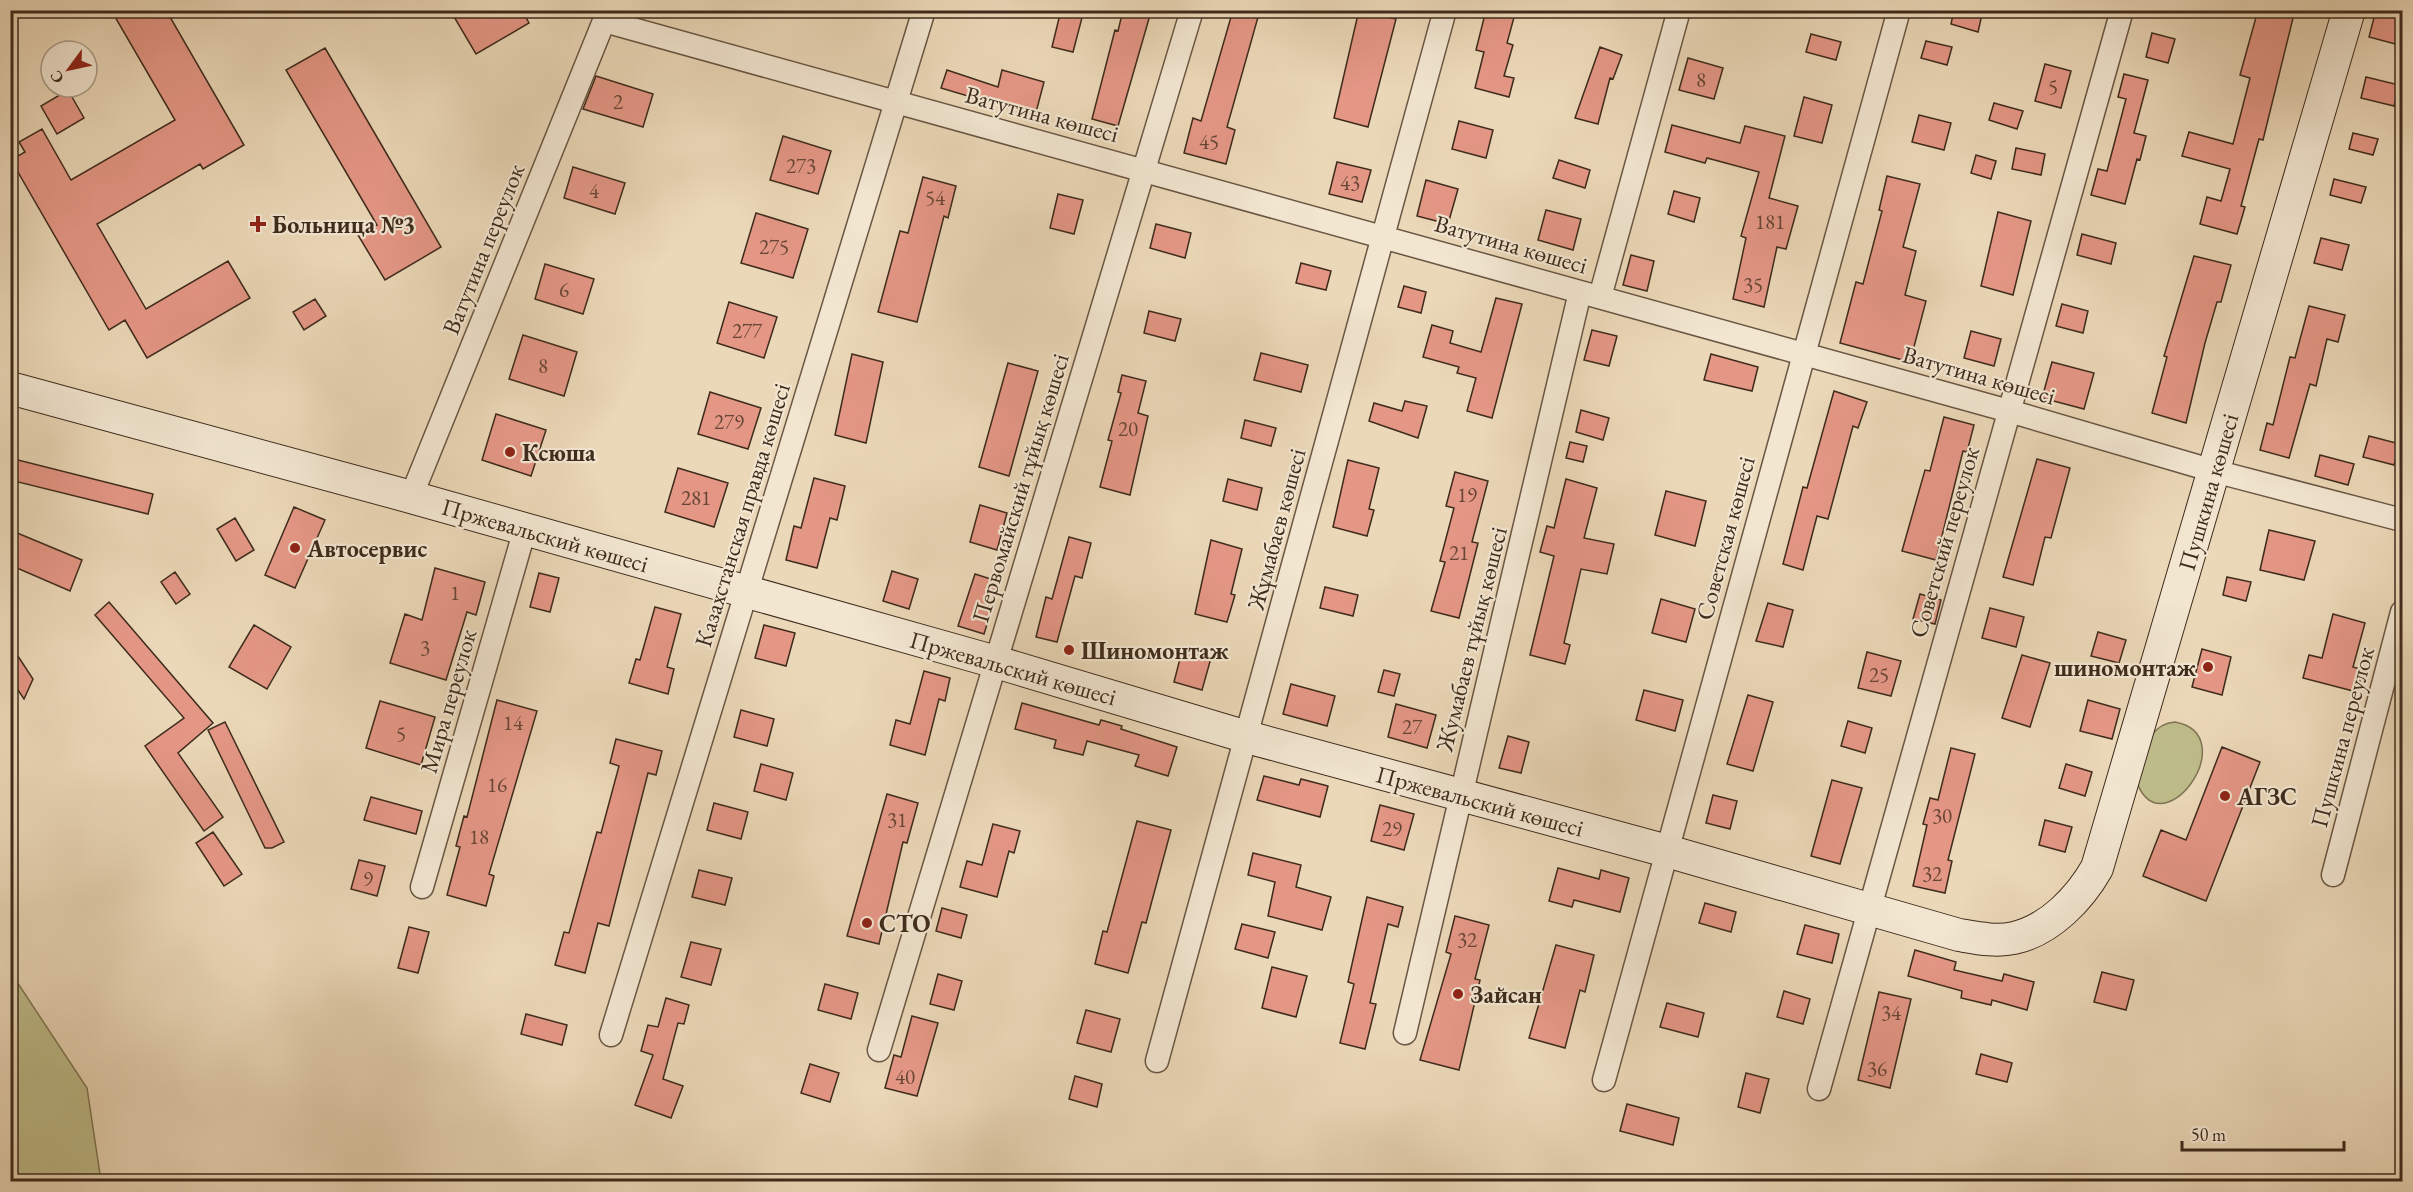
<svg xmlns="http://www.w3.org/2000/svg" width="2413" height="1192" font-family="'EB Garamond',serif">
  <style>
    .green { fill: #bebc8a; stroke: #7e7453; stroke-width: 1.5 }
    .building { fill: #e59786; stroke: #3e2b1c; stroke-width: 1.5 }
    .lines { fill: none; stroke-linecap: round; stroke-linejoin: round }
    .street-casing { stroke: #695643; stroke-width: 25 }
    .secondary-casing { stroke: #3e2b1c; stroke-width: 34 }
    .street { stroke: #f2e6d1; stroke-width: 22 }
    .secondary { stroke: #f2e6d1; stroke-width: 32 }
    .poi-dot { fill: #8f2418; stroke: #f2e6d1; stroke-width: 2 }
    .labels { text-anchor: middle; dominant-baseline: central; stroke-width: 4.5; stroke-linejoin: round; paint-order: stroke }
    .number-label { font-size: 21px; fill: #684636 }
    .street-label { font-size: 24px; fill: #3e2b1c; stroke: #f2e6d1 }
    .poi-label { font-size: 24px; font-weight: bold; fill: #3e2b1c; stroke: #f2e6d1; text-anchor: start }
  </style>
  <rect width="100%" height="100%" fill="#ebd8b8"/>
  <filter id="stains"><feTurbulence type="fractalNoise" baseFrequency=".00333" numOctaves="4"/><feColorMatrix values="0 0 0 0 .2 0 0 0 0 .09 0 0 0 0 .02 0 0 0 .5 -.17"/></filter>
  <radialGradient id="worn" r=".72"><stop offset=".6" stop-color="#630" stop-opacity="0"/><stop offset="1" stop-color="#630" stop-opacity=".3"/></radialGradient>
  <path class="green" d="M2175 722C2246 735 2159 856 2135 777 2144 754 2147 724 2175 722Z
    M11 957 17 982 87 1088 101 1181H11Z"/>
  <path class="building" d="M111 10H166L244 145 203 169 200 164 97 224 146 309 228 261 250 298 147 358 125 320 109 330 11 160 25 152 19 142 42 129 71 180 175 120Z
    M450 10H522L529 23 476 54Z
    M1061 10H1084L1073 52 1052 47Z
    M1123 10 1150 15 1118 126 1092 119 1115 30 1118 31Z
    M1233 10H1260L1227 127 1235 130 1226 164 1184 153 1193 118 1201 121Z
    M1359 10 1396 19 1368 127 1334 118Z
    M1486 10H1516L1507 43 1513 45 1504 76 1514 78 1509 97 1475 88 1484 52 1476 50Z
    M1954 10H1983L1978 32 1951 24Z
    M2258 10H2295L2263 140 2259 139 2241 206 2245 207 2237 234 2200 224 2207 197 2221 201 2230 169 2182 156 2189 132 2233 144 2250 78 2240 75Z
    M2376 10H2403V46L2369 37Z
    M2152 33 2175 39 2168 63 2146 57Z
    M1811 34 1841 42 1836 60 1806 52Z
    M1926 41 1952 47 1947 65 1921 58Z
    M1600 47 1622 55 1613 79 1610 78 1598 124 1575 118Z
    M325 48 441 247 385 280 358 235 377 225 286 70Z
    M1688 58 1723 68 1714 99 1679 90Z
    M2045 64 2071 71 2061 108 2035 101Z
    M947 70 998 87 1002 70 1044 82 1035 116 941 88Z
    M2124 74 2148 80 2134 133 2146 136 2140 160 2137 159 2125 204 2091 195 2098 169 2107 171 2126 99 2118 97Z
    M596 76 653 94 643 127 583 109Z
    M2366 77 2399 85 2394 106 2361 98Z
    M68 90 84 118 57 134 41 106Z
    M1804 97 1832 105 1822 143 1794 136Z
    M1994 103 2023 111 2017 129 1989 120Z
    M1919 115 1951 123 1944 150 1912 142Z
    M1459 121 1493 130 1486 158 1452 149Z
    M1672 125 1740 143 1745 126 1785 136 1769 198 1798 206 1786 249 1777 247 1764 307 1733 299 1746 238 1741 236 1759 172 1707 158 1705 163 1665 152Z
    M2353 133 2378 139 2373 155 2349 149Z
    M783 136 831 151 818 194 770 180Z
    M2016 148 2045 154 2041 175 2012 169Z
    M1976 155 1996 161 1991 179 1971 173Z
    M1559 160 1590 170 1585 188 1553 178Z
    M1337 162 1371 170 1362 202 1329 194Z
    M573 167 625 183 615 214 564 198Z
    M1887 176 1920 184 1903 247 1916 251 1905 295 1926 301 1910 362 1840 343 1856 282 1863 284 1882 211 1879 210Z
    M923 177 956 186 948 218 944 216 917 322 878 312 900 231 908 233Z
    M2334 179 2366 187 2361 203 2330 195Z
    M1426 180 1458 189 1448 224 1417 216Z
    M1674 191 1700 198 1694 222 1668 214Z
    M1058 194 1083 200 1074 234 1050 228Z
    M1546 210 1581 219 1573 250 1538 240Z
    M1998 212 2031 221 2013 295 1981 286Z
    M756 213 808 229 793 278 741 263Z
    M1156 224 1191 233 1185 258 1150 248Z
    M2082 234 2116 243 2111 264 2077 255Z
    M2321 238 2349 245 2342 270 2314 263Z
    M1631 255 1654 261 1647 291 1623 285Z
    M2194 256 2231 265 2221 302H2217L2205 343 2186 423 2152 413 2167 357 2164 356Z
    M1301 263 1331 271 1326 290 1296 283Z
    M545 264 594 279 583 314 535 299Z
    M1404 286 1426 292 1421 313 1398 307Z
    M1496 298 1522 304 1492 418 1467 411 1476 378 1457 373 1459 367 1423 357 1432 325 1453 331 1450 343 1481 352Z
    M315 299 326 316 304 330 293 312Z
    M729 302 777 317 764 358 717 343Z
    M2062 304 2088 311 2083 333 2056 326Z
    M2309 306 2345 315 2338 342 2327 339 2316 386 2310 384 2289 458 2260 450 2267 423 2273 425 2290 357 2295 358Z
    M1149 311 1181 319 1175 341 1144 333Z
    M1592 330 1617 336 1609 366 1584 360Z
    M1971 331 2001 339 1994 366 1964 358Z
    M523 335 577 352 564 396 509 379Z
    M1261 353 1308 365 1301 392 1254 380Z
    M852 354 883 362 866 443 835 435Z
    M1711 354 1758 367 1752 391 1704 380Z
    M2052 362 2094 373 2084 409 2042 398Z
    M1008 363 1038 371 1009 476 979 467Z
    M1122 375 1146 381 1138 413 1148 416 1130 495 1100 487 1112 441 1108 440 1121 393 1118 392Z
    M1834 391 1867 402 1858 428 1853 426 1828 519 1817 516 1803 570 1783 564 1803 487 1807 488Z
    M710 392 761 408 748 449 698 434Z
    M1405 401 1427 406 1418 438 1369 421 1374 403 1402 411Z
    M1581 410 1609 418 1603 440 1576 432Z
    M496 414 546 430 531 476 482 460Z
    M1944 417 1974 425 1967 452 1963 451 1936 560 1902 551 1925 470 1930 471Z
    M1245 420 1276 428 1271 446 1241 438Z
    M2369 436 2400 444 2394 465 2363 457Z
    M1570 442 1587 446 1583 462 1566 458Z
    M2320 455 2354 464 2348 485 2315 476Z
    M10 458 153 494 148 514 10 480Z
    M2037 459 2070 468 2051 538 2045 537 2033 585 2003 577Z
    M1348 460 1379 468 1369 509 1374 510 1367 536 1333 527Z
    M678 468 728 483 714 527 665 512Z
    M1455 472 1488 481 1472 542 1478 543 1459 618 1431 611 1445 562 1440 561 1454 508 1446 506Z
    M814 478 845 486 837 520 830 518 817 568 786 560 794 526 801 528Z
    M1228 479 1262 488 1257 510 1223 501Z
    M1566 479 1597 488 1584 538 1614 544 1607 574 1581 569 1564 643 1570 645 1565 664 1530 655 1554 556 1540 552 1547 526 1554 528Z
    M1666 491 1706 501 1695 546 1655 535Z
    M980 505 1007 513 997 550 970 542Z
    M294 507 325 520 295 588 265 575Z
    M235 518 254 550 236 561 217 529Z
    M10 530 82 560 70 591 10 565Z
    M2269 530 2315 541 2304 580 2260 570Z
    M1069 537 1091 543 1082 578 1075 576 1057 642 1036 637 1046 597 1052 599Z
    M1211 540 1242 549 1231 594 1235 595 1227 622 1195 614Z
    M435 568 485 582 476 615 467 612 446 680 390 663 405 614 422 620Z
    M892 571 918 579 909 609 883 601Z
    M175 572 190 594 176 604 161 582Z
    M539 573 559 578 550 612 530 607Z
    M975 574 1000 582 984 634 958 626Z
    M2227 577 2251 582 2246 601 2223 595Z
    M1325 587 1358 595 1353 616 1320 608Z
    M1920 594 1941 600 1935 624 1913 619Z
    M1661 599 1695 609 1686 642 1652 633Z
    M109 602 213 723 178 753 223 817 204 831 145 746 184 718 95 615Z
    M1768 603 1793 610 1783 647 1756 641Z
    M655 607 681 614 667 667 674 669 668 694 629 683 636 659 640 660Z
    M1990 608 2024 617 2016 647 1982 638Z
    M2333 614 2365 623 2353 667 2363 670 2357 692 2303 678 2309 655 2322 658Z
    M254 625 291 647 267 689 229 667Z
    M764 625 795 633 786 666 755 658Z
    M2098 632 2126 640 2119 663 2091 656Z
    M10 644 33 679 24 699 10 678Z
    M2202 649 2231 657 2222 695 2192 687Z
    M1182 651 1211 658 1202 690 1174 682Z
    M1867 652 1901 661 1891 696 1858 688Z
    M2022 655 2050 663 2030 727 2002 718Z
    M1384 670 1400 674 1394 696 1378 692Z
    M924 671 950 678 945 701 939 699 925 755 890 745 896 720 910 724Z
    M1291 684 1335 696 1327 726 1283 714Z
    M1644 690 1683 700 1675 731 1636 720Z
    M1748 695 1773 702 1753 771 1727 764Z
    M497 700 537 711 489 874 494 876 486 906 447 895 460 847 456 846 464 816 467 817Z
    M2088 700 2120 709 2112 739 2080 731Z
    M380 701 435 717 421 765 366 748Z
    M1022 703 1099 725 1101 720 1122 726 1121 729 1177 747 1168 776 1135 766 1139 755 1087 741 1083 755 1054 748 1056 740 1015 729Z
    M1396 704 1436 715 1427 748 1388 737Z
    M741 710 774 719 767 746 734 737Z
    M1848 721 1872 728 1865 753 1841 746Z
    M225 722 284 842 272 848H265L208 730Z
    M1508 736 1529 742 1521 773 1499 768Z
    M616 739 662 751 656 775 648 773 609 926 598 923 585 973 555 965 564 932 569 933 597 832 601 833 619 766 610 763Z
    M2222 747 2260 762 2206 901 2143 876 2161 830 2186 840Z
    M1951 748 1975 754 1948 860 1952 861 1945 893 1913 886 1927 825 1923 824 1930 798 1938 800Z
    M761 764 793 773 786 800 754 791Z
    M2066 764 2092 772 2085 796 2059 788Z
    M1264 776 1299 785 1301 779 1328 786 1320 817 1257 800Z
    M1832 780 1862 788 1840 864 1811 856Z
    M887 794 918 803 907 843 903 842 879 944 847 936Z
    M1713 795 1737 801 1730 829 1706 823Z
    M371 797 422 811 416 834 364 820Z
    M714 803 748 812 741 839 707 830Z
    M1380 805 1414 814 1404 850 1371 841Z
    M2045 820 2072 827 2065 852 2039 845Z
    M1137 821 1171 830 1146 923 1142 922 1128 973 1095 964 1103 931 1107 932Z
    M993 824 1020 831 1014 853 1009 851 997 897 960 887 967 861 982 865Z
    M213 832 242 874 224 886 196 843Z
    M1253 853 1301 865 1296 887 1331 897 1322 930 1268 916 1275 882 1248 875Z
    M359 860 385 866 377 896 351 889Z
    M1558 868 1599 879 1601 870 1629 878 1620 912 1574 900 1572 907 1549 901Z
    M699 870 732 878 725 905 692 897Z
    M1367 897 1403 907 1398 927 1388 924 1370 1003 1376 1004 1365 1049 1340 1043 1354 984 1348 982Z
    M1705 903 1736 912 1731 932 1699 923Z
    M942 908 967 915 961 938 936 931Z
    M1455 916 1489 925 1475 979 1480 980 1459 1070 1420 1060 1451 954 1446 952Z
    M1242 924 1275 932 1268 958 1235 949Z
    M1805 925 1839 934 1832 963 1797 954Z
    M409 927 429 932 418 973 398 968Z
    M691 942 721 949 711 985 681 977Z
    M1556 945 1594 955 1585 992 1580 990 1565 1048 1529 1038Z
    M1915 950 1956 962 1954 970 2002 981 2004 974 2034 982 2027 1010 1992 1000 1991 1005 1961 998 1962 991 1908 976Z
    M1272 967 1307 976 1296 1017 1262 1008Z
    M2102 972 2134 980 2126 1010 2094 1002Z
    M938 974 962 981 954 1010 930 1004Z
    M825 984 858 993 851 1019 818 1010Z
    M1784 991 1810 999 1803 1024 1777 1017Z
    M1879 992 1911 999 1890 1088 1858 1080Z
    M666 998 689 1005 684 1024 678 1023 663 1079 683 1086 671 1118 635 1105 653 1055 641 1051 648 1025 658 1027Z
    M1667 1003 1704 1013 1698 1037 1660 1027Z
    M1086 1010 1120 1019 1111 1052 1077 1043Z
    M526 1014 567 1025 562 1045 521 1034Z
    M912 1016 938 1023 917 1096 885 1088 894 1055 901 1057Z
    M1981 1054 2012 1063 2007 1082 1976 1074Z
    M810 1064 839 1073 830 1102 801 1093Z
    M1746 1073 1769 1079 1760 1113 1738 1107Z
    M1075 1076 1102 1084 1097 1107 1069 1099Z
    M1627 1104 1679 1118 1673 1145 1620 1131Z"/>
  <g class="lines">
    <defs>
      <path id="street" d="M1600 297 1679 10
        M411 497 604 21 2009 411 2214 471 2402 520
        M2333 875 2402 612
        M422 887 525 529
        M1405 1033 1580 292
        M611 1035 924 10
        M879 1050 1192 10
        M1157 1061 1445 10
        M1604 1080 1899 10
        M1819 1089 2122 10"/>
      <path id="secondary" d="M10 388 411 497 996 662 1247 737 1667 851 1959 935C1977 938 1996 942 2014 938 2050 930 2080 898 2097 868L2349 10"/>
    </defs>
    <use href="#street" class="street-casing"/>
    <use href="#secondary" class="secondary-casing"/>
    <use href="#street" class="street"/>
    <use href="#secondary" class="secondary"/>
  </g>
  <g class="poi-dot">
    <path d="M255 215h6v6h6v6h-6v6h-6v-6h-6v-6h6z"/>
    <circle cx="510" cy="452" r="6"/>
    <circle cx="295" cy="548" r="6"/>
    <circle cx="1069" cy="650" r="6"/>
    <circle cx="2208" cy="667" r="6"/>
    <circle cx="2225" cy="796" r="6"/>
    <circle cx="867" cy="923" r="6"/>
    <circle cx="1458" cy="994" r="6"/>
  </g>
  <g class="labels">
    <g class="number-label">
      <text x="1701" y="79">8</text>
      <text x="2053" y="86">5</text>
      <text x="618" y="101">2</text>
      <text x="1209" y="141">45</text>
      <text x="801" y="165">273</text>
      <text x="1350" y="182">43</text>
      <text x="594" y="190">4</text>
      <text x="935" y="197">54</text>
      <text x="1770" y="221">181</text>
      <text x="774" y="246">275</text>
      <text x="1753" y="284">35</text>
      <text x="564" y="289">6</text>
      <text x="747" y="330">277</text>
      <text x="543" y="365">8</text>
      <text x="729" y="421">279</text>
      <text x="1128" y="428">20</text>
      <text x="1467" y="494">19</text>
      <text x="696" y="497">281</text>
      <text x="1459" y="552">21</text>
      <text x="455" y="592">1</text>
      <text x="425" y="647">3</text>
      <text x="1879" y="674">25</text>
      <text x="513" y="722">14</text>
      <text x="1412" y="726">27</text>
      <text x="401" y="733">5</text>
      <text x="497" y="784">16</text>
      <text x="1942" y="815">30</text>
      <text x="897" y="819">31</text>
      <text x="1392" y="828">29</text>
      <text x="479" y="836">18</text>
      <text x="1932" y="873">32</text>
      <text x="368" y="878">9</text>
      <text x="1467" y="939">32</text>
      <text x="1891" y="1012">34</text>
      <text x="1877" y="1068">36</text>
      <text x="905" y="1076">40</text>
    </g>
    <g class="street-label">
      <text transform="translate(1042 114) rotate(15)">Ватутина көшесі</text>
      <text transform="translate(1511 244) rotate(16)">Ватутина көшесі</text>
      <text transform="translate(483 249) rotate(-68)">Ватутина переулок</text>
      <text transform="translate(1979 375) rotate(16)">Ватутина көшесі</text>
      <text transform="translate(1020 488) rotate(-73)">Первомайский тұйық көшесі</text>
      <text transform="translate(2208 492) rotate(-74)">Пушкина көшесі</text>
      <text transform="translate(742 515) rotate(-73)">Казахстанская правда көшесі</text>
      <text transform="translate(1276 529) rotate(-75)">Жұмабаев көшесі</text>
      <text transform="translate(545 535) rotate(16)">Пржевальский көшесі</text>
      <text transform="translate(1725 538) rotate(-75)">Советская көшесі</text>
      <text transform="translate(1944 542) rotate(-74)">Советский переулок</text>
      <text transform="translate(1471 639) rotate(-76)">Жумабаев тұйық көшесі</text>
      <text transform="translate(1013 668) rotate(16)">Пржевальский көшесі</text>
      <text transform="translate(448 701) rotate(-74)">Мира переулок</text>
      <text transform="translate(2342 737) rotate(-75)">Пушкина переулок</text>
      <text transform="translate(1480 801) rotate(15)">Пржевальский көшесі</text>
    </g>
    <g class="poi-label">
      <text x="272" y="224">Больница №3</text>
      <text x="522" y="452">Ксюша</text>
      <text x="307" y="548">Автосервис</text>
      <text x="1081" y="650">Шиномонтаж</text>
      <text x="2196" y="667" text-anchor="end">шиномонтаж</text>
      <text x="2237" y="796">АГЗС</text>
      <text x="879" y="923">СТО</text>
      <text x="1470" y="994">Зайсан</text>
    </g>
  </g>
  <rect width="2413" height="1192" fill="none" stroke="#ebd8b8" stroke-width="36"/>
  <rect x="12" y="12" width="2389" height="1168" fill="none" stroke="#3e2b1c" stroke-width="3"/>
  <rect x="18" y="18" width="2377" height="1156" fill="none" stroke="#3e2b1c" stroke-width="1.5"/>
  <g transform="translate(69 69) rotate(237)"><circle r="28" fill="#f2e6d1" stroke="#aa9b89" stroke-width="1.5"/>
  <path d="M0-4.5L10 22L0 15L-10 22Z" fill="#8f2418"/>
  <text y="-9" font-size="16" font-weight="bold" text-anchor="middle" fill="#3e2b1c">С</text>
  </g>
  <path d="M2182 1141v9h162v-9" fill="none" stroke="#3e2b1c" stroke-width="3"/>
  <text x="2191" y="1141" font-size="18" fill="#3e2b1c" stroke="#f2e6d1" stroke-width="4.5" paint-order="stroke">50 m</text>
  <rect width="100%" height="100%" filter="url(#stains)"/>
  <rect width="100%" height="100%" fill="url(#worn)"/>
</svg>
